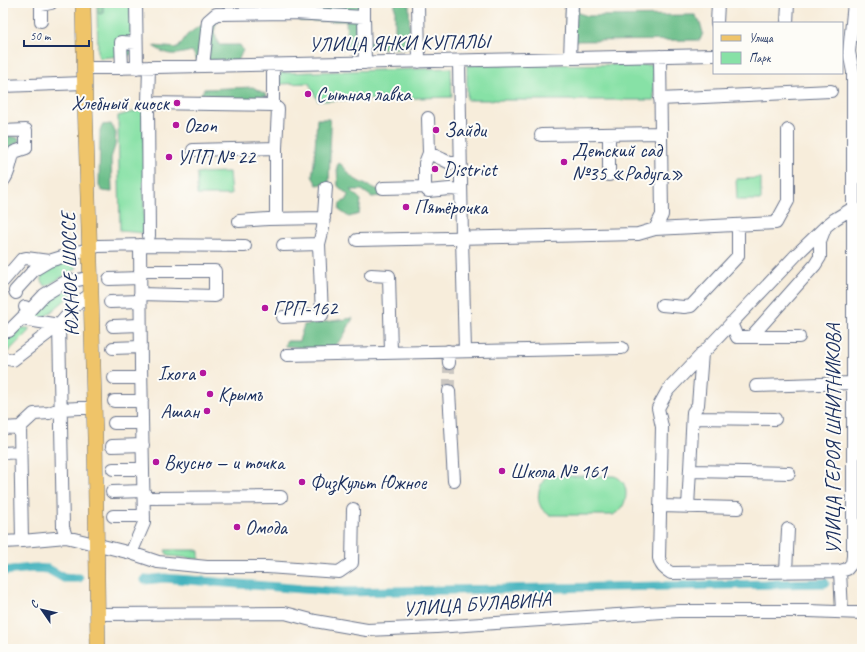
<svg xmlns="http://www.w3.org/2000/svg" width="865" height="652" font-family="Caveat,sans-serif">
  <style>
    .green { fill: #87e1a6; stroke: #518882 }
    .forest { fill: #6dbf8b; stroke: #447774 }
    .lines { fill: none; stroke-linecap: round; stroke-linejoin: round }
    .canal { stroke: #44b3be; stroke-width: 9 }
    .minor-tunnel { stroke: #cbc7c2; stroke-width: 12; stroke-dasharray: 12 6; stroke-linecap: butt }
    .minor-casing { stroke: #68728a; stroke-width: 14 }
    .major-casing { stroke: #68728a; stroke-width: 16 }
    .minor { stroke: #fff; stroke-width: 12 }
    .major { stroke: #efc469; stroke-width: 15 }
    .poi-dot { fill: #b5179e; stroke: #fdfcf7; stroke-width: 1.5 }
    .labels { text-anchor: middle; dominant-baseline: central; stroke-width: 4; stroke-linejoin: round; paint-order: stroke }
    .street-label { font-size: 20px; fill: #1b2f5e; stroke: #fdfcf7 }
    .poi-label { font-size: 20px; fill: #1b2f5e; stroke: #fdfcf7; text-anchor: start }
  </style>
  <rect width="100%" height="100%" fill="#fdfcf7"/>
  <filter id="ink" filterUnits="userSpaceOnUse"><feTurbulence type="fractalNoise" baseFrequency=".025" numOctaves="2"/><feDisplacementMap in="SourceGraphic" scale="8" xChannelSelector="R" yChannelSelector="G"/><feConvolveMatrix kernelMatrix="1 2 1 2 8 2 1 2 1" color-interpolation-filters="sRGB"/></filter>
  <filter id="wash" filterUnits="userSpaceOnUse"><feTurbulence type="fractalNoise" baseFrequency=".012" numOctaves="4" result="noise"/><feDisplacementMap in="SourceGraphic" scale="16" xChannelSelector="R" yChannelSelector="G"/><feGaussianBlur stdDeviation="0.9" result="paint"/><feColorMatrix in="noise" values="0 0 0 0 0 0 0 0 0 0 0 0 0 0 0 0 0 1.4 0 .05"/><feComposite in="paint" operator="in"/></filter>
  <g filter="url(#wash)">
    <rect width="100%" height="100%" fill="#f7eddb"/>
    <path class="green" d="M103 3H130L131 54 130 55 101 58 98 56 97 12 100 14 103 13Z
      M467 64 654 65V100H467Z
      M451 68 452 97 318 101 309 83 280 84V73Z
      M144 109V233L120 231 118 116Z
      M229 172 231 195H197V173Z
      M761 178V200H737L736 179Z
      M75 261 77 264 76 269 48 285 45 286C37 278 44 266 53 263 60 261 68 261 75 261Z
      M70 288 72 290 71 295 38 323 33 317C44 305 54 293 70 288Z
      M16 328H29V330L28 332 8 352H6L3 349V337L14 335 16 333Z
      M547 476H614C628 480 629 498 621 509 619 511 616 513 613 515H549C547 513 544 511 542 509 535 498 539 485 547 476Z
      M165 550H198L199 552V559L169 556 167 554Z"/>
    <path class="forest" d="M97 3H103V13L100 14 97 12Z
      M255 3H361L368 41 395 39V3H409L410 43 409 48 339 49 347 39 346 21H299L298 18 288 4 272 6Z
      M566 3H578V13L588 16 695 15 700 22 703 33 700 40 566 41Z
      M217 20 214 32 219 45H240L243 50 238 61 198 62 192 51C174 55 169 57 153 46L178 48 187 35 198 27Z
      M253 87 267 95 265 102H193L194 98 201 94 204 89Z
      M317 119H329L331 128 329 183 317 185 312 176 314 163Z
      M111 124 116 133 115 146 111 158 112 192 102 191 99 186 100 130 102 125Z
      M3 135 19 138V141L9 149 3 146Z
      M339 163C345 166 347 173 352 177 361 184 374 188 385 192L381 196 372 197 362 190H351L361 200 359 214 349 217 339 210 340 203 347 200 348 195 338 186 337 166Z
      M353 318 343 337 333 348H306L285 346 286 341H299L304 325Z"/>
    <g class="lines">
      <path class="canal" d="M3 571 33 568 48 569 64 578H79
        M145 580 164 578 341 592 825 583"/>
    </g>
  </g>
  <g filter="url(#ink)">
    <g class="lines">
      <path class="minor-tunnel" d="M449 391V363"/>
      <defs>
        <path id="minor" d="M136 3 137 68
          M418 3 419 62
          M364 17V3
          M41 21V5L51 3
          M717 23 718 3
          M787 23 788 3
          M570 58 572 3
          M459 61 462 238 465 351
          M203 66 208 21 216 14 293 13 364 17 365 63
          M85 68H110L714 55
          M122 68 121 42 136 43
          M3 86 84 83
          M660 99 831 91
          M148 103 149 67
          M273 105 278 109 276 148V219
          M428 118 429 153 442 159 450 163H460
          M3 131 26 130V148L14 152C10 161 10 174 3 181
          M609 134V175
          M541 135 661 133
          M193 150 276 148
          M425 187V163L429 153
          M383 188 425 187 428 191 450 189 461 190
          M853 208 835 219 825 227 798 253 668 390 658 408 662 427 659 558C661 566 664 569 671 573L840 571 847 569 852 563 853 556V72L849 52 854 3
          M239 221 268 219 324 218
          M655 229 776 223 788 201V130
          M149 236 148 103 273 105V65
          M357 240 638 234 655 229 662 215 660 56
          M283 245 319 244
          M140 271H215V296L140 294
          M371 275 389 276 391 352
          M109 279 140 278
          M3 281 22 259 26 258 49 261
          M16 293 15 291 34 270 49 261 98 246 146 245 245 246
          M110 302 140 301
          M662 305 684 307 691 306 738 256V225
          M25 307 29 311 44 295 67 281 78 280 91 277
          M283 317 322 315 319 244 323 228 326 187
          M22 319 59 325
          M731 323 737 337H799
          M59 325 63 527 66 537
          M113 326 140 325
          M3 331H9L27 313
          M751 337 815 265 820 257V241L825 228
          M113 348 141 347
          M448 351 449 363
          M287 355 622 348
          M3 358 13 360 59 325 78 303 91 294
          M114 378H141
          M756 386 853 383
          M449 391 454 481
          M114 401H142
          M693 418 775 419
          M114 423H142
          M3 428 20 427
          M112 446 143 445
          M3 453 20 452
          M113 469H143
          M690 471 789 473
          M112 492 144 491
          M144 498 281 497
          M660 506 738 508
          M688 507 693 412 698 405 702 353
          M113 516H144
          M22 541 20 427 34 414 49 413 60 409 80 408H94
          M3 542 22 541 66 537 131 553 158 562 207 567H267L339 572 352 563 353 509
          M131 553 144 523 141 366 140 245
          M840 571 842 612
          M786 572 788 529
          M97 614 285 613 315 621 367 630 436 627 678 611H809L862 613"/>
        <path id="major" d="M83 3 85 101 91 294 95 438 98 649"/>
      </defs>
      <use href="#minor" class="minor-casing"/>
      <use href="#major" class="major-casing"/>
      <use href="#minor" class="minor"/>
      <use href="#major" class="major"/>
    </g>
  </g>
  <g class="poi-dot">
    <circle cx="308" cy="94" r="4"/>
    <circle cx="177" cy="103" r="4"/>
    <circle cx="176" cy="125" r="4"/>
    <circle cx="436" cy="130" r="4"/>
    <circle cx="169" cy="157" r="4"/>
    <circle cx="564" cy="162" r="4"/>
    <circle cx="435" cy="169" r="4"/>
    <circle cx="406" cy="207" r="4"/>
    <circle cx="265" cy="308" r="4"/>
    <circle cx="203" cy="373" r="4"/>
    <circle cx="210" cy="394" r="4"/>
    <circle cx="207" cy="411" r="4"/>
    <circle cx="156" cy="462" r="4"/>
    <circle cx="502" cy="471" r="4"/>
    <circle cx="302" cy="482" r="4"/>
    <circle cx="237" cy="527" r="4"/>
  </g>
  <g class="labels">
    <g class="street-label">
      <text transform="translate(399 43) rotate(-1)">УЛИЦА ЯНКИ КУПАЛЫ</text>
      <text transform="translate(70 274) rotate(-92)">ЮЖНОЕ ШОССЕ</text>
      <text transform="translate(833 439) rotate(-90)">УЛИЦА ГЕРОЯ ШНИТНИКОВА</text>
      <text transform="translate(477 604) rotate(-4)">УЛИЦА БУЛАВИНА</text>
    </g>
    <g class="poi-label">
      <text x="316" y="94">Сытная лавка</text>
      <text x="169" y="103" text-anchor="end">Хлебный киоск</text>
      <text x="184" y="125">Ozon</text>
      <text x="444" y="130">Зайди</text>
      <text x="572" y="150">Детский сад<tspan x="572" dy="23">№35 «Радуга»</tspan></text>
      <text x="177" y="157">УПП № 22</text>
      <text x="443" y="169">District</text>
      <text x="414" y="207">Пятёрочка</text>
      <text x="273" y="308">ГРП-162</text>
      <text x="195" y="373" text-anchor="end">Ixora</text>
      <text x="218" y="394">Крымъ</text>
      <text x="199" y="411" text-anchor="end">Ашан</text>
      <text x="164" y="462">Вкусно — и точка</text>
      <text x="510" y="471">Школа № 161</text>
      <text x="310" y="482">ФизКульт Южное</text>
      <text x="245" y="527">Омода</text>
    </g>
  </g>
  <rect width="865" height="652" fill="none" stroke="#fdfcf7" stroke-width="16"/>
  <rect x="713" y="22" width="130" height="52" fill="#fdfcf7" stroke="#a3aaba"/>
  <rect x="721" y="35" width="20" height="6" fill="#efc469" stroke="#a3aaba"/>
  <text x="749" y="42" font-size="12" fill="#1b2f5e">Улица</text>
  <rect x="721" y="52" width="20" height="12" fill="#87e1a6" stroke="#a3aaba"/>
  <text x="749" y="62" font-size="12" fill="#1b2f5e">Парк</text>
  <g transform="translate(42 610) rotate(304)" stroke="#fdfcf7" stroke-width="3" paint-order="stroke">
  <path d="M0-3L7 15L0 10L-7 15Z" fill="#1b2f5e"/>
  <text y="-6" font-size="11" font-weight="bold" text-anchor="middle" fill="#1b2f5e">С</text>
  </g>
  <path d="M24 40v6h65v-6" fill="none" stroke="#1b2f5e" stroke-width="2"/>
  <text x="30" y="40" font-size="12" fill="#1b2f5e" stroke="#fdfcf7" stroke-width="3" paint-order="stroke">50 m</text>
</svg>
